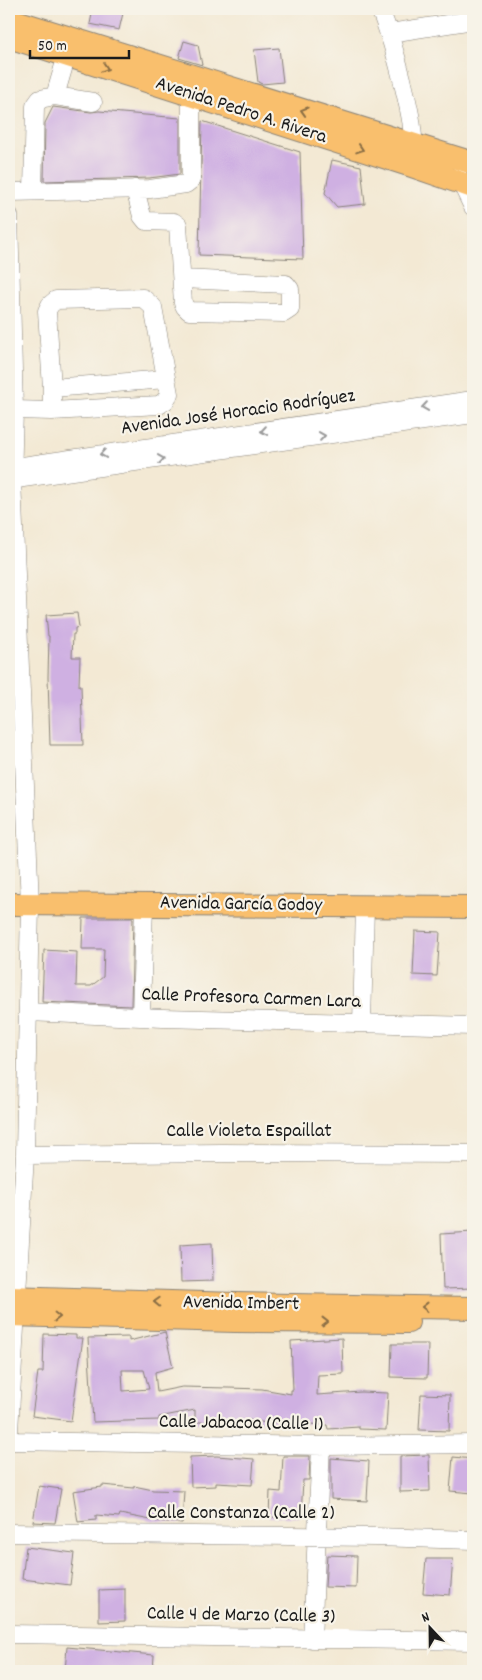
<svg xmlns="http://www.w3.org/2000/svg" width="482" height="1680" font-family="Dekko,sans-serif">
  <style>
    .building { fill: #cfb0e2; fill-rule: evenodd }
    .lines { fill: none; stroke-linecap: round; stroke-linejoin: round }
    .minor-casing { stroke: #888278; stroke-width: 19 }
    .major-casing { stroke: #888278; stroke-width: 24 }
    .minor { stroke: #fff; stroke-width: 18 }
    .major { stroke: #f9bf6d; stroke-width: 22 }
    .oneway { stroke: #8a6e44 }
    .oneway2 { stroke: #999 }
    .labels { text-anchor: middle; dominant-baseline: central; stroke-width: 4.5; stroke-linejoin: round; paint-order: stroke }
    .street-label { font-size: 20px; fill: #1c1c1c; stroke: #f7f3e8 }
  </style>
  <rect width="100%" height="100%" fill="#f7f3e8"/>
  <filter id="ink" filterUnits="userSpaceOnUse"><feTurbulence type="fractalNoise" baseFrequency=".02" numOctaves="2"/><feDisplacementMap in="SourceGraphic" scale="10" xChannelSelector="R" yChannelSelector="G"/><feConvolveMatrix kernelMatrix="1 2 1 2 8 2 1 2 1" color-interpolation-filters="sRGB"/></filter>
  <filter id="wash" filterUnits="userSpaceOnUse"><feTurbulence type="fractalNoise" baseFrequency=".0096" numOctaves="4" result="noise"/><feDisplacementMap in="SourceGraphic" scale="20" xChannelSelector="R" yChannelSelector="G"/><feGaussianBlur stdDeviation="1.12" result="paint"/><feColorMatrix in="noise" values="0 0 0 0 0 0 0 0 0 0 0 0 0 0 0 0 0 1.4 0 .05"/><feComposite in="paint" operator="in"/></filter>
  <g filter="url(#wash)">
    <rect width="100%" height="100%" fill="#f3e9d4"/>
    <g id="blocks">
      <path class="building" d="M93 9H124L119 30 90 24Z
        M184 41 198 45 202 65 179 58Z
        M279 48 283 82 262 84 258 82 254 50Z
        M53 107 91 112 99 111 180 118V174L149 178 44 181 45 123Z
        M202 121 300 152 303 259 199 255Z
        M332 160 361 166 365 204 337 207 325 193Z
        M77 613 79 627 75 628V634H73L72 657H80L79 686H81L83 745H50L48 677 49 636H48L46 615Z
        M83 918H133L131 1006 42 1002 44 950 77 952 76 986H91L103 977 104 949H82Z
        M415 931 440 932 437 976 413 975Z
        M473 1232V1288L443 1289 441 1234Z
        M212 1243 213 1281 181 1282 180 1245Z
        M165 1332 173 1367 155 1372 157 1392 182 1387 228 1388 262 1389 291 1394V1390H293L291 1341 342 1338 343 1374 318 1375 317 1395 361 1392 388 1393 386 1430 359 1429V1427L328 1429 327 1425 274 1422 273 1424 249 1420V1422H195V1410L159 1417V1420L93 1422 88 1338 129 1337V1341ZM122 1370H144L149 1389 123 1391Z
        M44 1334 76 1335V1338H83L71 1421 32 1416 38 1372H43Z
        M392 1344H428L427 1378 391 1377Z
        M421 1394 450 1395 449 1431 419 1430Z
        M429 1455 430 1491 400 1492V1456Z
        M217 1456 254 1459 252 1485 216 1483V1486L191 1487 190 1457Z
        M283 1456H310L309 1480H303L301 1517H269L270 1491 281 1492Z
        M453 1457 473 1459V1493L450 1491Z
        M331 1458 369 1461 367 1501 331 1499Z
        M102 1485 134 1488V1486L153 1490 184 1491 182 1523 156 1521 120 1514 119 1517 96 1515V1520L78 1522 73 1491 102 1487Z
        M39 1486 61 1489 55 1523 33 1522Z
        M26 1547 74 1553 70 1585 22 1579Z
        M327 1555 357 1556 356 1588 325 1587Z
        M426 1559H453L450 1595 423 1593Z
        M125 1589V1621L99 1622V1590Z
        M67 1647 154 1655 153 1671H65Z"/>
    </g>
  </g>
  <g filter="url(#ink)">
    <use href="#blocks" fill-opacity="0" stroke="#888278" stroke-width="1"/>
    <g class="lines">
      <defs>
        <path id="minor" d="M380 9C389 32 396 55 402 79 408 105 415 129 413 156
          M390 33 473 20
          M55 96 67 55
          M458 176 473 207
          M135 189 142 216 146 221 174 222 178 225 183 303 185 307 189 311 284 313 290 309V289L286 284 182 279
          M33 191 35 106 40 99 55 96 93 102
          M9 192 150 189 186 184 191 180V95
          M9 215 14 410 12 480 30 904 25 1155 9 1431
          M52 388 166 379
          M14 410 52 411 159 405 165 401 169 394 153 307 143 298 56 300 50 305 47 311 52 388V411
          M9 468 473 400
          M9 480 473 414
          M28 1012 163 1018 473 1026
          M141 1017 144 903
          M362 1023 365 906
          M25 1155 222 1153 473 1154
          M9 1441 327 1446 473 1444
          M9 1533 375 1537 473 1540
          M9 1634 473 1641
          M312 1639 321 1446"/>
        <path id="major" d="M9 19 473 163
          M9 37 412 166 473 187
          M9 904 473 907
          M9 1297 236 1304 473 1308
          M9 1315 235 1321 408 1322"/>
      </defs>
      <use href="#minor" class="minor-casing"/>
      <use href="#major" class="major-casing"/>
      <use href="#minor" class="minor"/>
      <use href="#major" class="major"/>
    </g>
    <defs><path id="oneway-chevron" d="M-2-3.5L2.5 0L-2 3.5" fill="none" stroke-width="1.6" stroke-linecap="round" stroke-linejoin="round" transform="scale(1.25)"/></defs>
    <g class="oneway">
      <use href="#oneway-chevron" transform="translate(105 68) rotate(18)"/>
      <use href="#oneway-chevron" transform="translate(304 111) rotate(-163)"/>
      <use href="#oneway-chevron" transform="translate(360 149) rotate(18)"/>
      <use href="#oneway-chevron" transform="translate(157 1302) rotate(-178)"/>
      <use href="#oneway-chevron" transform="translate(425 1307) rotate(-179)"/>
      <use href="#oneway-chevron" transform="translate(57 1317) rotate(1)"/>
      <use href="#oneway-chevron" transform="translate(325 1322)"/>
    </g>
    <g class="oneway2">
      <use href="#oneway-chevron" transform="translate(425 407) rotate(172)"/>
      <use href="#oneway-chevron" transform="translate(264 431) rotate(172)"/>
      <use href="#oneway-chevron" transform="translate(322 436) rotate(-8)"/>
      <use href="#oneway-chevron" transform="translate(103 454) rotate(172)"/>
      <use href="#oneway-chevron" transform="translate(161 459) rotate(-8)"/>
    </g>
  </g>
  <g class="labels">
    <g class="street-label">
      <text transform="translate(241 111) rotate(18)">Avenida Pedro A. Rivera</text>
      <text transform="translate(238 413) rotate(-8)">Avenida José Horacio Rodríguez</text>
      <text transform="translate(241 905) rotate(1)">Avenida García Godoy</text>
      <text transform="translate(251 999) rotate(2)">Calle Profesora Carmen Lara</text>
      <text x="249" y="1132">Calle Violeta Espaillat</text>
      <text transform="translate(241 1304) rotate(1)">Avenida Imbert</text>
      <text transform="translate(241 1424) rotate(1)">Calle Jabacoa (Calle 1)</text>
      <text x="241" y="1514">Calle Constanza (Calle 2)</text>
      <text transform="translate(241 1616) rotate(1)">Calle 4 de Marzo (Calle 3)</text>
    </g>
  </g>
  <rect width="482" height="1680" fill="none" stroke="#f7f3e8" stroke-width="30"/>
  <g transform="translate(430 1628) rotate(338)" stroke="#f7f3e8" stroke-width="4" paint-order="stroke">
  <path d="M0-4L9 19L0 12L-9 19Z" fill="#1c1c1c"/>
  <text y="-8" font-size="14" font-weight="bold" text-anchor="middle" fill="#1c1c1c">N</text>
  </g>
  <path d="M30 50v8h99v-8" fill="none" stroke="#1c1c1c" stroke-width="2.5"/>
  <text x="38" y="50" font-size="15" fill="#1c1c1c" stroke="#f7f3e8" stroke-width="4" paint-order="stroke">50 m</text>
</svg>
